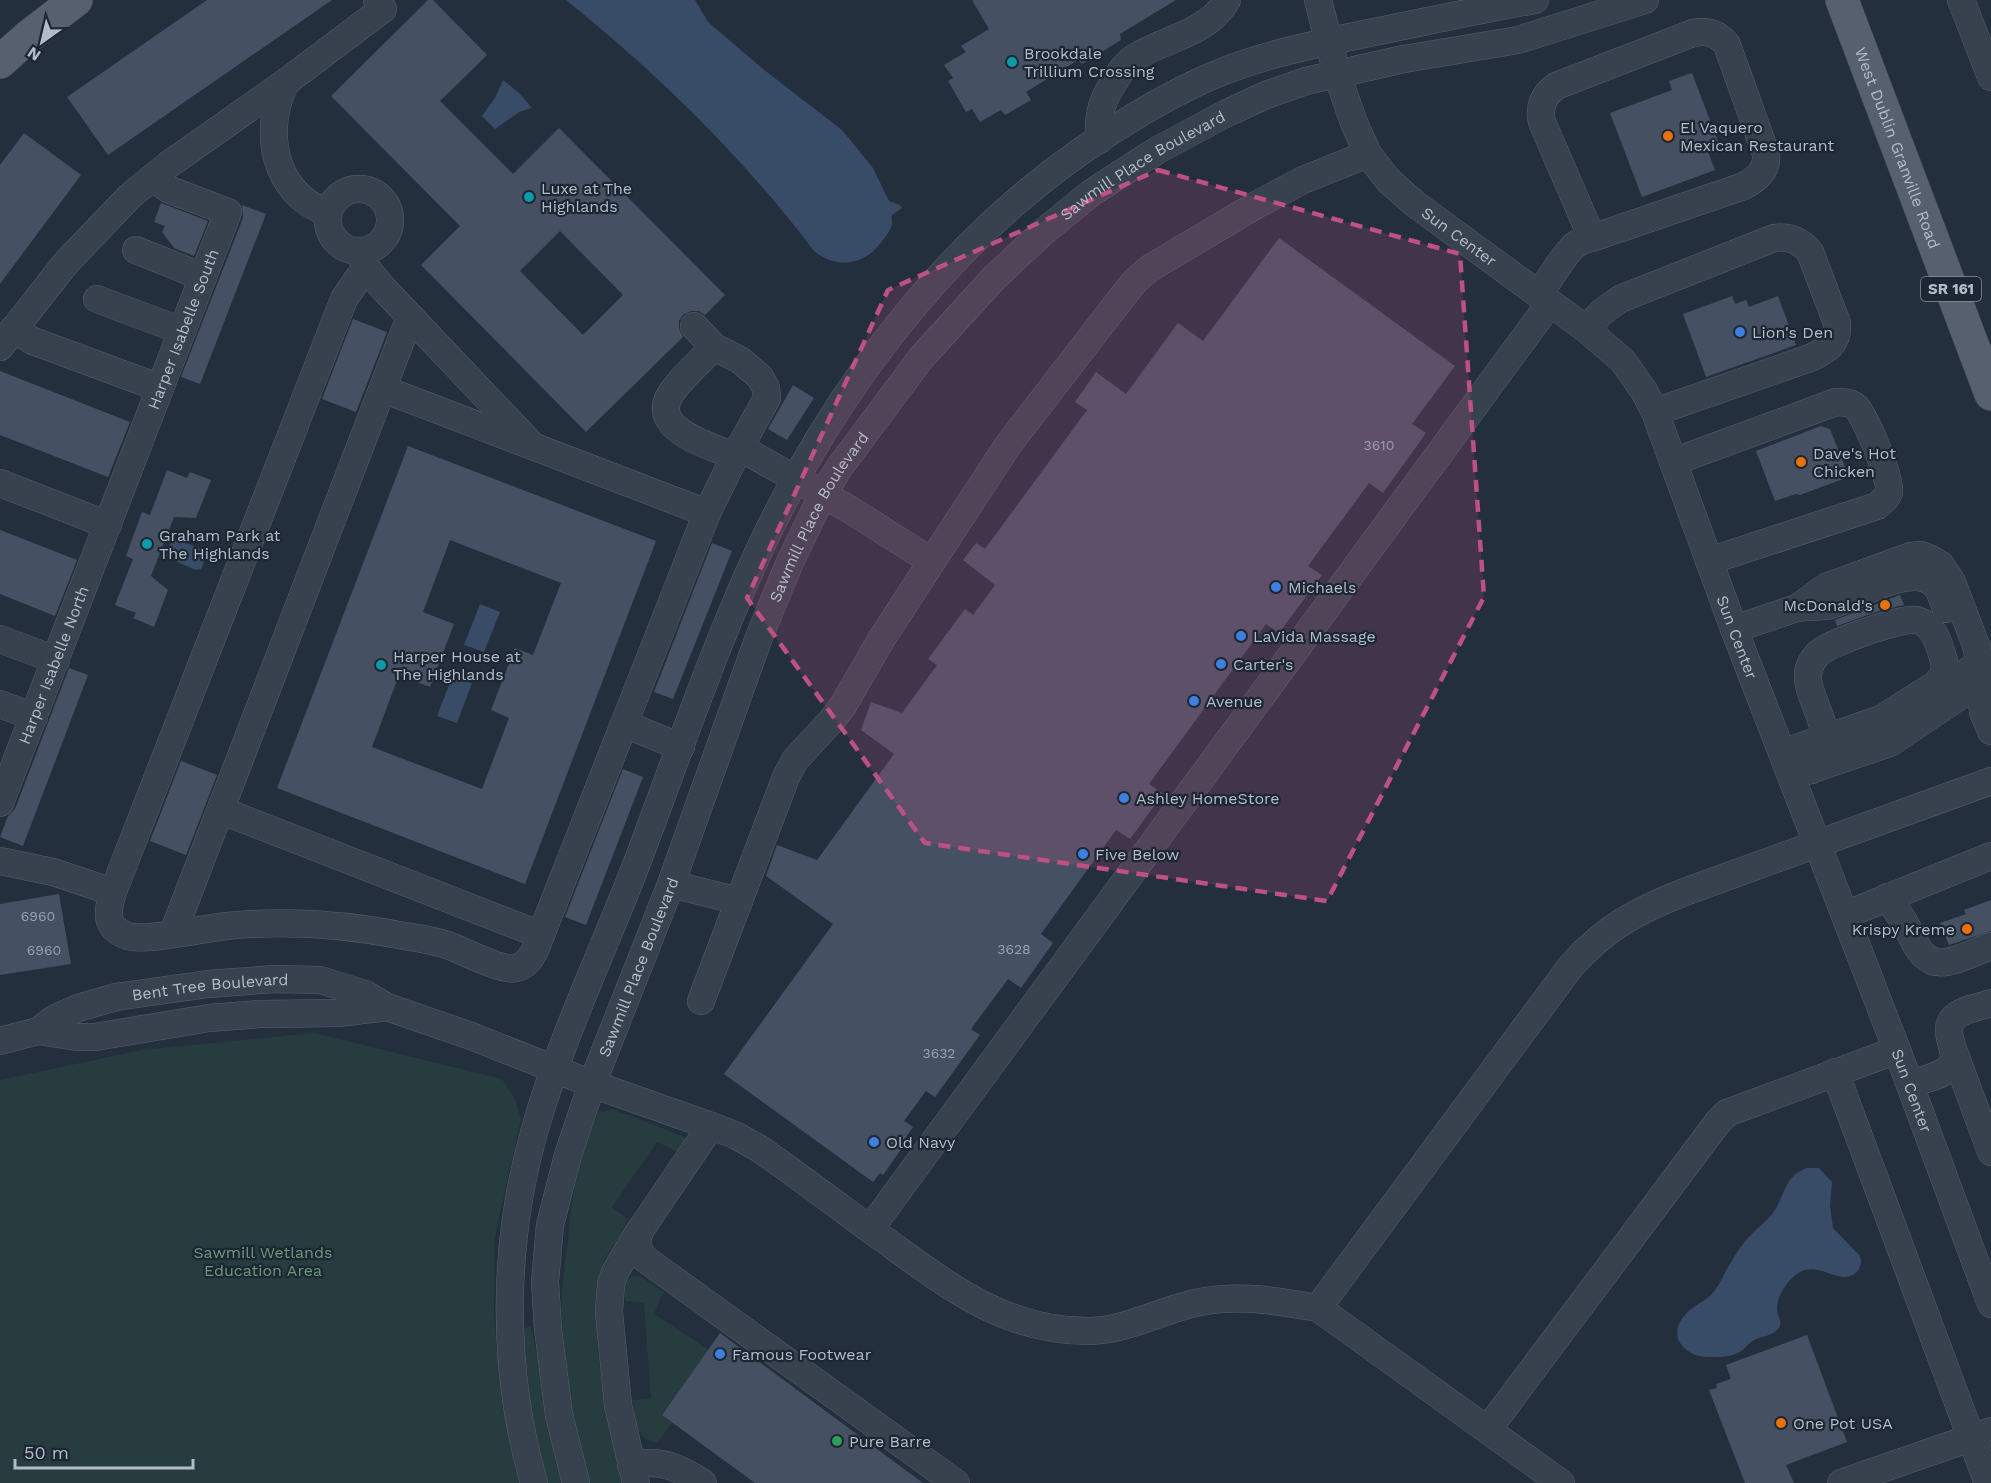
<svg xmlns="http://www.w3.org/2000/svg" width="1991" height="1483" font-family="'Work Sans',sans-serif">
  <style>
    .green { fill: #263c3f }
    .water { fill: #394c67 }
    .building { fill: #455162; fill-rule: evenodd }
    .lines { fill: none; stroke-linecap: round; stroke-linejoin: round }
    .minor-casing { stroke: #565f6c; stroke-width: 28 }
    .major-casing { stroke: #414a57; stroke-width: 34 }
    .minor { stroke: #38414e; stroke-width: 27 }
    .major { stroke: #56606e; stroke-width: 33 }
    .marked { fill: #bd5182; fill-opacity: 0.2; stroke: #bd5182; stroke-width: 4.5; stroke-dasharray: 12 8; stroke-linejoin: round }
    .culture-dot { fill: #0f9aa8; stroke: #1d2633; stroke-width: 2 }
    .food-dot { fill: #e8710a; stroke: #1d2633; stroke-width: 2 }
    .shop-dot { fill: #3f7fe0; stroke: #1d2633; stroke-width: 2 }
    .leisure-dot { fill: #2e9e5b; stroke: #1d2633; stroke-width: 2 }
    .labels { text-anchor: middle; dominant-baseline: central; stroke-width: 4.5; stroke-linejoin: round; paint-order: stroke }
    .number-label { font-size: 14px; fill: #98a1af }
    .shield { fill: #1d2633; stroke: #878f9c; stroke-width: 1.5 }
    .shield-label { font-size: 15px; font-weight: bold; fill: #b4bcc9 }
    .poi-label { font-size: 16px; fill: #b4bcc9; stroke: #1d2633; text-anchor: start }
    .street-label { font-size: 16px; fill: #b4bcc9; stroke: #1d2633 }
    .park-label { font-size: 16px; fill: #6b9a76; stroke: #1d2633 }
  </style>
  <rect width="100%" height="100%" fill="#242f3e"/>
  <path class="green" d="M314 1033 502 1079 515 1099 521 1119 494 1241V1318L501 1395 513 1458 520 1483H0V1080L142 1050Z
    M612 1109 685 1137 687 1143 678 1152 657 1142 612 1207 626 1218C625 1236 607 1250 601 1268 594 1293 596 1320 598 1346 602 1393 610 1438 623 1483H588C572 1423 560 1360 562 1297 562 1279 566 1260 568 1242 571 1199 579 1152 599 1113Z
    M634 1276 641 1277 663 1292 654 1314 709 1350 662 1414 672 1422 660 1440 655 1443C634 1435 634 1420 633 1400L651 1399 644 1303 625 1301 624 1290 627 1280Z
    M531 1327 564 1483H546L527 1393 521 1328Z"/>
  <path class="water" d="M566 0H695L708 22 763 69 842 130 873 168 889 201 900 205 902 208 892 215C891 218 892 221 892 224 891 230 886 236 883 240 866 265 837 270 814 251 743 157 658 74 566 0Z
    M503 80 520 94 532 108 519 112 495 129 482 116 495 98Z
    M177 539 205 551 206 557 201 569 196 570 168 558C166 551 170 541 177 539Z
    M480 604 500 612 484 652 464 645Z
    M453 675 472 683 457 723 437 716Z
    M1807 1168H1819L1832 1182 1830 1206 1833 1228 1860 1256C1864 1266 1856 1277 1844 1277 1829 1276 1816 1264 1800 1272 1789 1278 1777 1295 1777 1309 1777 1315 1782 1321 1780 1326 1776 1335 1764 1336 1756 1339 1748 1342 1744 1352 1735 1354 1728 1357 1719 1357 1712 1357 1687 1359 1665 1337 1685 1315 1692 1306 1702 1303 1710 1296 1717 1290 1722 1278 1727 1269 1734 1257 1740 1246 1750 1236 1757 1228 1766 1222 1773 1213 1785 1196 1784 1176 1807 1168Z"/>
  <path class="building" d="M207 0H332L108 155 67 97Z
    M428 0H433L487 55 440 101 513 174 559 128 725 295 705 315 699 311H691L683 315 679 321V329L683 337 586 432 421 265 460 226 331 96ZM560 231 623 295 583 335 520 271Z
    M972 0H1176L1120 34 1121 40 1082 64 1078 60 1026 92 1031 100 1005 115 1001 110 980 122 972 109 966 112 948 81 953 78 944 65 966 52 961 46 989 29Z
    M1692 73 1719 144 1707 149 1715 170 1642 197 1610 113 1672 90 1669 81Z
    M24 133 81 175 0 284V165Z
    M161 203 208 221 194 256 174 248 162 232 165 226 154 222Z
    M242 205 266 214 200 384 181 377 243 218Z
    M1279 238 1455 366 1412 424 1426 433 1383 493 1369 483 1308 566 1322 575 1279 633 1266 624 1149 784 1163 794 1130 839 1116 830 1041 934 1053 943 1021 988 1008 979 971 1029 980 1035 935 1097 926 1091 904 1121 913 1127 904 1140 907 1141 883 1175 880 1173 873 1182 724 1074 833 924 766 876 777 845 817 860 894 754 861 730 871 702 902 713 937 665 928 659 965 609 973 615 995 585 963 560 976 543 985 549 1087 410 1075 402 1096 372 1126 394 1178 323 1203 341Z
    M1732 296 1735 304 1746 300 1749 307 1778 296 1796 345 1706 377 1683 314Z
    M353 319 387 332 356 412 322 399Z
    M0 371 130 422 108 477 0 435Z
    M793 385 814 398 787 440 768 429Z
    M1821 426 1830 429 1847 472 1843 479 1800 495 1796 494 1775 501 1756 451Z
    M408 446 656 541 525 884 277 788ZM450 540 561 583 533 655 515 648 491 710 509 718 482 789 372 747 399 675 430 687 454 624 423 612Z
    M167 470 187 478 190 472 211 480 196 518 174 517 151 576 168 590 154 627 133 618 136 613 115 605 133 559 126 556 142 512 150 515Z
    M0 530 77 560 55 616 0 594Z
    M712 543 732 551 673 699 654 692Z
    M1900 595 1904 605 1879 611 1837 626 1835 620Z
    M69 668 88 675 23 846 0 837 8 816 15 809Z
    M181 761 217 775 186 855 150 841Z
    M623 769 643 777 586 925 565 917Z
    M59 894 71 964 0 975V904Z
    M1991 900V931L1949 945 1940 923 1966 914 1964 910Z
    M720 1333 923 1483H755L662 1415Z
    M1807 1335 1847 1442 1786 1465 1794 1483H1745L1709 1390 1717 1388 1716 1384 1731 1379 1726 1365Z"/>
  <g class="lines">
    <defs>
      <g id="minor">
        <path id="s1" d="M1318 0 1337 74 1354 123 1368 154 1388 180 1415 204 1586 329 1623 361 1644 391 1655 412 1734 629 1897 1050 1991 1304"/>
        <path d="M1961 0 1991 77"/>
        <path d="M286 82C262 129 272 193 328 213"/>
        <path d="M1099 140C1098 120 1100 104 1111 87 1117 76 1124 65 1134 58 1165 38 1208 34 1227 0"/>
        <circle cx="359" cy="220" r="31"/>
        <path d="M136 250 203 277"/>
        <path d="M359 252 368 270 383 288 528 441"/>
        <path d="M368 270 359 277 344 299 113 892C107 911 104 928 128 936 145 942 205 928 227 926 286 920 345 924 404 936 417 938 431 940 444 944 461 949 501 972 516 968 526 966 531 958 535 950L624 724 681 747"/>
        <path d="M1539 295C1547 283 1567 249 1578 243 1582 240 1588 239 1592 238L1744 186C1757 179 1768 169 1766 154L1727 45C1718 33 1707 30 1693 33L1556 86C1544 95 1538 107 1542 122L1592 238"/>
        <path d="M97 299 182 331"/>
        <path d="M13 329 33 341 160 388"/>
        <path d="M1586 329 1602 312 1620 299 1774 238C1789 236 1801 241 1810 252L1837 323C1839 343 1826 351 1810 358L1655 412"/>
        <path d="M0 347 65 264 130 196 168 165 286 82 383 9 377 0"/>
        <path d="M714 347C700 362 681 377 670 395 649 430 713 447 735 456"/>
        <path d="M383 389 707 513"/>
        <path d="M739 447 849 509 931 561"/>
        <path d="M1673 462 1836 402C1843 402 1849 402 1855 406 1864 412 1892 481 1889 492 1887 498 1882 502 1877 506L1709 561"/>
        <path d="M0 483 108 525"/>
        <path d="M1797 608C1809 606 1823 608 1834 604 1859 596 1912 563 1934 584 1941 590 1943 601 1946 609"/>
        <path d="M1734 629 1797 608 1826 587 1911 556 1921 555 1931 559 1941 565 1952 582 1977 648 1983 712 1991 731"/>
        <path d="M0 639 56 660"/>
        <path d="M0 704 34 717"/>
        <path d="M624 724 707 513 735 456 767 398 766 388 760 377 740 360 714 347 694 326"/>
        <path d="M1782 753 1881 719 1936 684C1947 673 1946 665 1941 651 1937 638 1932 625 1917 620 1905 616 1829 643 1819 653 1782 688 1853 726 1811 770"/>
        <path d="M1807 771 1890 743 1960 696 1967 687 1968 671"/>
        <path id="s2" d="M0 803 228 212 170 190 152 178"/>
        <path d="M220 810 541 935"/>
        <path d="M0 861 53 872 113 892"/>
        <path d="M671 884 739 901"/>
        <path d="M1887 897C1892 905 1898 912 1903 920 1914 938 1920 967 1947 962 1962 959 1977 951 1991 946"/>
        <path d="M1845 915 1991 856"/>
        <path d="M173 933 410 317"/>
        <path d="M701 1001 786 777 795 760 832 720 844 704 882 638 1008 445 1123 296 1135 281 1150 268 1258 204 1303 180 1368 154"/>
        <path d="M38 1031 77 1037H95L209 1018 261 1014 338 1013 387 1007"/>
        <path id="s3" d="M0 1041 38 1031 54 1019 78 1008 116 997 208 984 275 979 320 980 365 994 387 1007 471 1036 592 1084 711 1126 735 1135 760 1149C801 1178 841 1208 882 1238 947 1285 1005 1332 1090 1331 1129 1330 1163 1309 1200 1302 1240 1294 1278 1301 1318 1308L1561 1483"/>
        <path d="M1953 1049 1991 1152"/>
        <path d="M1835 1072 1988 1483"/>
        <path d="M1910 1084C1921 1080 1940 1077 1949 1068 1964 1053 1937 1031 1956 1016 1964 1009 1980 1007 1991 1003"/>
        <path d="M711 1126 641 1229C635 1242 637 1248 645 1259L956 1483"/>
        <path d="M870 1229 1550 303"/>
        <path d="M1318 1308 1571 966C1605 928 1635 912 1682 893L1991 781"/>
        <path d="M1488 1429 1718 1122 1727 1113 1897 1050"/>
        <path d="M631 1465C661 1459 678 1467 703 1483"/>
        <path d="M534 1483C501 1368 502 1244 535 1129 561 1038 604 949 638 860 679 752 716 640 766 536 838 388 942 250 1077 154 1123 122 1173 91 1224 71 1270 53 1321 43 1369 33 1424 22 1479 10 1535 0"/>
        <path id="s4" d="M576 1483 559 1415 548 1329 545 1282 550 1225 568 1155 592 1084 671 884 759 637 790 562 823 494 839 468 921 358 994 278 1041 234 1091 193 1156 151 1225 114 1266 95 1306 81 1404 59 1518 40 1645 0"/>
        <path d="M636 1483 618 1405 609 1312 611 1284 615 1272 640 1230"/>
        <path d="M1841 1483 1991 1431"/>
      </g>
      <g id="major">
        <path id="s5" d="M1842 0 1991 394"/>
        <path d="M0 62 29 36 76 0"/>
      </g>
    </defs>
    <use href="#minor" class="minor-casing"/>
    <use href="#major" class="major-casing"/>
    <use href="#minor" class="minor"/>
    <use href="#major" class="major"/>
  </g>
  <path class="marked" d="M1158 170 1460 254 1484 597 1327 901 925 843 747 598 888 290Z"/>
  <g class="culture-dot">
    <circle cx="1012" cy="62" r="6"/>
    <circle cx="529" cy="197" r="6"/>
    <circle cx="147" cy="544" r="6"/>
    <circle cx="381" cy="665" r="6"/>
  </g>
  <g class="food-dot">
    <circle cx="1668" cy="136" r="6"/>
    <circle cx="1801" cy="462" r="6"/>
    <circle cx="1885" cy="605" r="6"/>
    <circle cx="1967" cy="929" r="6"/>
    <circle cx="1781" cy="1423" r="6"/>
  </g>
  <g class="shop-dot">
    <circle cx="1740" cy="332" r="6"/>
    <circle cx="1276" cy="587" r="6"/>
    <circle cx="1241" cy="636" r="6"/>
    <circle cx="1221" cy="664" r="6"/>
    <circle cx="1194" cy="701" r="6"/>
    <circle cx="1124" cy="798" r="6"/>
    <circle cx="1083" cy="854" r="6"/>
    <circle cx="874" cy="1142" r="6"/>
    <circle cx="720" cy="1354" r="6"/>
  </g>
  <circle class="leisure-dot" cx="837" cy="1441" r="6"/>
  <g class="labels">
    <g class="number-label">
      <text x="1379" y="445">3610</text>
      <text x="38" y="916">6960</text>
      <text x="1014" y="949">3628</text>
      <text x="44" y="950">6960</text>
      <text x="939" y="1053">3632</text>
    </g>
    <rect class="shield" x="1921" y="277" width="60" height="24" rx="4.5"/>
    <g class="shield-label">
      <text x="1951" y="289">SR 161</text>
    </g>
    <g class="poi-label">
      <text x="1024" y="53">Brookdale<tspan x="1024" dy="18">Trillium Crossing</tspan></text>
      <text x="1680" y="127">El Vaquero<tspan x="1680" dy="18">Mexican Restaurant</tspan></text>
      <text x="541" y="188">Luxe at The<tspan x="541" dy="18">Highlands</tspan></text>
      <text x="1752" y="332">Lion's Den</text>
      <text x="1813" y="453">Dave's Hot<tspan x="1813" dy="18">Chicken</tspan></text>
      <text x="159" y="535">Graham Park at<tspan x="159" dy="18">The Highlands</tspan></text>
      <text x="1288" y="587">Michaels</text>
      <text x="1873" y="605" text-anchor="end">McDonald's</text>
      <text x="1253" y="636">LaVida Massage</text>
      <text x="393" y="656">Harper House at<tspan x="393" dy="18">The Highlands</tspan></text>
      <text x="1233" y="664">Carter's</text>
      <text x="1206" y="701">Avenue</text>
      <text x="1136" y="798">Ashley HomeStore</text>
      <text x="1095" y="854">Five Below</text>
      <text x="1955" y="929" text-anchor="end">Krispy Kreme</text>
      <text x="886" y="1142">Old Navy</text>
      <text x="732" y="1354">Famous Footwear</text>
      <text x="1793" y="1423">One Pot USA</text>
      <text x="849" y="1441">Pure Barre</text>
    </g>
    <g class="street-label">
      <text stroke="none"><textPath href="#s5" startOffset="158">West Dublin Granville Road</textPath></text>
      <text stroke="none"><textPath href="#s4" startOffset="1506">Sawmill Place Boulevard</textPath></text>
      <text stroke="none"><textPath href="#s1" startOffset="286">Sun Center</textPath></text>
      <text stroke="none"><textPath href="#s2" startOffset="508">Harper Isabelle South</textPath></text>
      <text stroke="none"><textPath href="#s4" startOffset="1020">Sawmill Place Boulevard</textPath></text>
      <text stroke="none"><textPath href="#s1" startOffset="792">Sun Center</textPath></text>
      <text stroke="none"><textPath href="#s2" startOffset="148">Harper Isabelle North</textPath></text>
      <text stroke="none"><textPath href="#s4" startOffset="534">Sawmill Place Boulevard</textPath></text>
      <text stroke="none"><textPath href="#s3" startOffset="220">Bent Tree Boulevard</textPath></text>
      <text stroke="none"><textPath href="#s1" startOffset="1278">Sun Center</textPath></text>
    </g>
    <g class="park-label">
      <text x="263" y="1252">Sawmill Wetlands<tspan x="263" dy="18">Education Area</tspan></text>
    </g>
  </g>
  <g transform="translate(42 42) rotate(214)" stroke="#1d2633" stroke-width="4.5" paint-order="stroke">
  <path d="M0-4.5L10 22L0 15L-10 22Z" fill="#b4bcc9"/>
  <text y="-9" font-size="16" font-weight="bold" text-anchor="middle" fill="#b4bcc9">N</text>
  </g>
  <path d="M15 1459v9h178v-9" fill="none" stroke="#b4bcc9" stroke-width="3"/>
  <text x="24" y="1459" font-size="18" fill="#b4bcc9" stroke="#1d2633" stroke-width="4.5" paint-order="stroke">50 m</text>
</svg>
